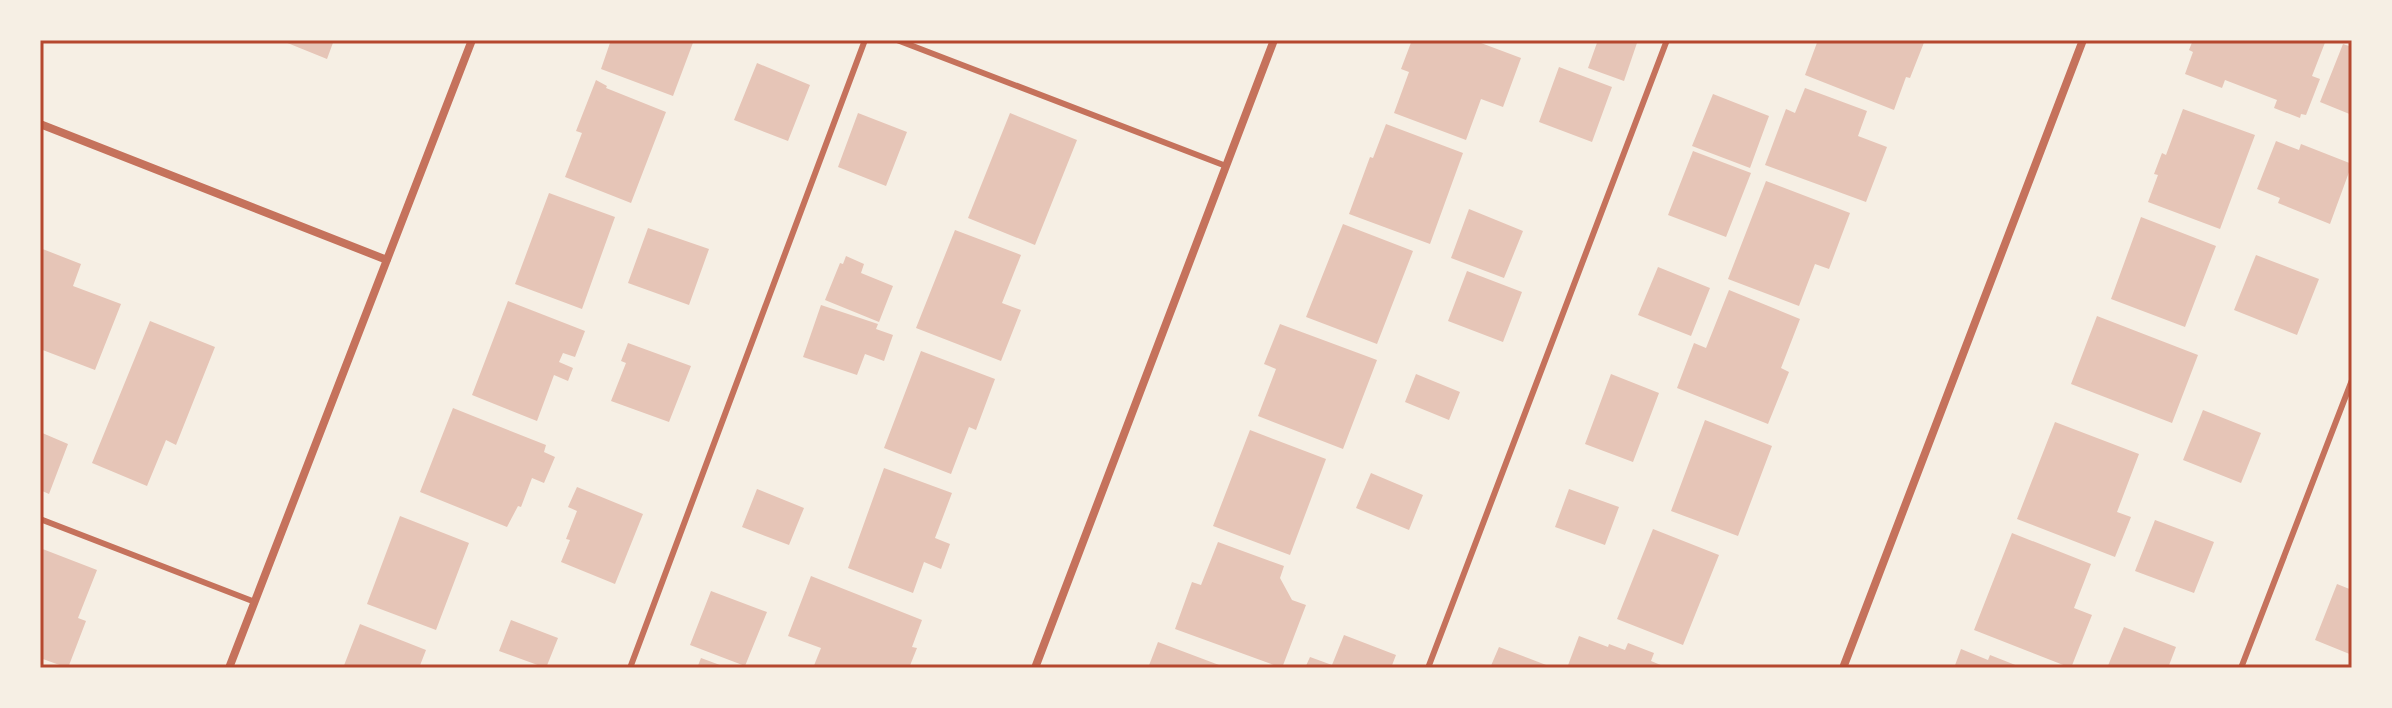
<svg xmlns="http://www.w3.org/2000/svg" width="2392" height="708" font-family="'Open Sans',sans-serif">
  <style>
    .building { fill: #e6c5b7 }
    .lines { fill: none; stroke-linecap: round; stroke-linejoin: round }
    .service { stroke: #c5725c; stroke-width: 6 }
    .minor { stroke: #c5725c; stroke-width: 8 }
    .neatline { fill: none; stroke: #b5482f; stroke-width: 3 }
  </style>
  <rect width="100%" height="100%" fill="#f6efe4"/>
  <path class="building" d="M280 40H334L327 59Z
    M611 40H694L673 96 601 69Z
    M1412 40H1473L1521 58 1503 107 1481 99 1466 140 1394 113 1409 72 1401 69Z
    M1598 40H1638L1624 81 1588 68Z
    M1818 40H1925L1910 78 1906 77 1894 110 1805 75Z
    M2193 40H2326L2312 76 2320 79 2306 115 2301 114 2300 118 2274 108 2277 100 2225 80 2222 88 2185 74 2193 52 2189 50Z
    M2343 44 2352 47V115L2320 102Z
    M757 63 810 85 788 141 734 120Z
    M1559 67 1612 87 1592 142 1539 122Z
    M596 80 607 86 606 88 666 112 631 203 565 177 582 133 576 131Z
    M1805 88 1867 111 1858 136 1887 147 1866 202 1765 165 1786 109 1795 113Z
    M1713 94 1769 116 1750 168 1692 146Z
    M2183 109 2255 135 2220 229 2148 202 2158 175 2154 174 2162 153 2166 155Z
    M858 113 907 132 886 186 838 167Z
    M1010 113 1077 140 1035 245 968 218Z
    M1386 124 1463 153 1430 244 1349 214 1370 157 1373 158Z
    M2276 141 2299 150 2301 144 2352 164 2330 224 2278 203 2280 198 2257 189Z
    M1693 151 1751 173 1726 237 1668 215Z
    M1766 181 1850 213 1829 269 1815 264 1799 306 1728 279Z
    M549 193 615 217 582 309 515 284Z
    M1469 209 1523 231 1504 278 1451 258Z
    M2141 217 2216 246 2185 327 2111 299Z
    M1343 224 1413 251 1377 344 1306 317Z
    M648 228 709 249 689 305 628 283Z
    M955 230 1021 255 1002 303 1021 310 1001 361 916 328Z
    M40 248 81 264 73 286 121 304 95 370 40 349Z
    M2256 255 2319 279 2297 335 2234 310Z
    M846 256 864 264 861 273 893 286 879 322 825 300 840 263 843 264Z
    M1658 267 1710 288 1691 336 1638 315Z
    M1467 271 1522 292 1503 342 1448 321Z
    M1729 290 1800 319 1781 368 1789 372 1768 424 1677 388 1694 343 1706 348Z
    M508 301 585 331 575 357 563 353 559 362 573 368 568 381 554 375 537 421 472 395Z
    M821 305 878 324 876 329 893 335 884 361 865 354 857 375 803 357Z
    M2097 316 2198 355 2172 423 2071 384Z
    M150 321 215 347 176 445 166 440 147 486 92 463Z
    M1280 324 1377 360 1343 449 1258 416 1276 369 1264 364Z
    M628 343 691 366 669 422 611 401 626 363 621 361Z
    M921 351 995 379 976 430 969 427 951 474 884 448Z
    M1416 374 1460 392 1449 420 1405 402Z
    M1611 374 1659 393 1633 462 1585 444Z
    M453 408 546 445 544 452 555 457 544 483 532 478 521 507 518 506 507 527 420 492Z
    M2203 410 2261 433 2241 483 2183 460Z
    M1705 420 1772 446 1738 536 1671 511Z
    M2055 422 2139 454 2117 512 2131 517 2115 557 2017 519Z
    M1250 430 1326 459 1290 555 1213 526Z
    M40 432 68 444 49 494 40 490Z
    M884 468 952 493 935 538 950 544 941 569 924 562 913 593 848 568Z
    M1371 473 1423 495 1409 530 1356 508Z
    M577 487 643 514 615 584 561 562 570 540 566 539 577 511 568 507Z
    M757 489 804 508 789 545 742 527Z
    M1569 489 1619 507 1605 545 1555 527Z
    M400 516 469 543 436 630 367 604Z
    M2155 520 2214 542 2194 593 2135 571Z
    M1653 529 1719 555 1683 645 1617 619Z
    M2012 533 2091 564 2074 608 2092 615 2071 668 1974 630Z
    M1218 542 1284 566 1280 578 1292 600 1306 605 1282 668 1175 629 1192 582 1201 585Z
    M40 548 97 570 78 618 86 621 68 668 40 658Z
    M811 576 922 620 912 647 917 648 909 668H813L821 648 788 636Z
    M2337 584 2352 590V655L2315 640Z
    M711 591 767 612 745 666 690 645Z
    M511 620 558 638 546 668 499 651Z
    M360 624 426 650 419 668H343Z
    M2124 627 2176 647 2168 668H2107Z
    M1344 635 1396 655 1391 668H1305L1310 657 1332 665Z
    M1579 636 1608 647 1609 644 1625 650 1628 643 1654 653 1651 661 1668 668H1567Z
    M1158 642 1227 668H1148Z
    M1499 647 1554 668H1490Z
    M1961 649 1988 660 1990 655 2023 668H1954Z
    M701 658 728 668H697Z"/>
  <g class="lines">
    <path class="service" d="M897 40 1226 166
      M40 519 255 602
      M630 668 865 40
      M1428 668 1667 40
      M2241 668 2352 380"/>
    <path class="minor" d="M40 124 387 260
      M229 668 472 40
      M1035 668 1274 40
      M1843 668 2083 40"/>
  </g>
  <rect width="2392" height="708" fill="none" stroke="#f6efe4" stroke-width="84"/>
  <rect x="42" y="42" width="2308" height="624" class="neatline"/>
</svg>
